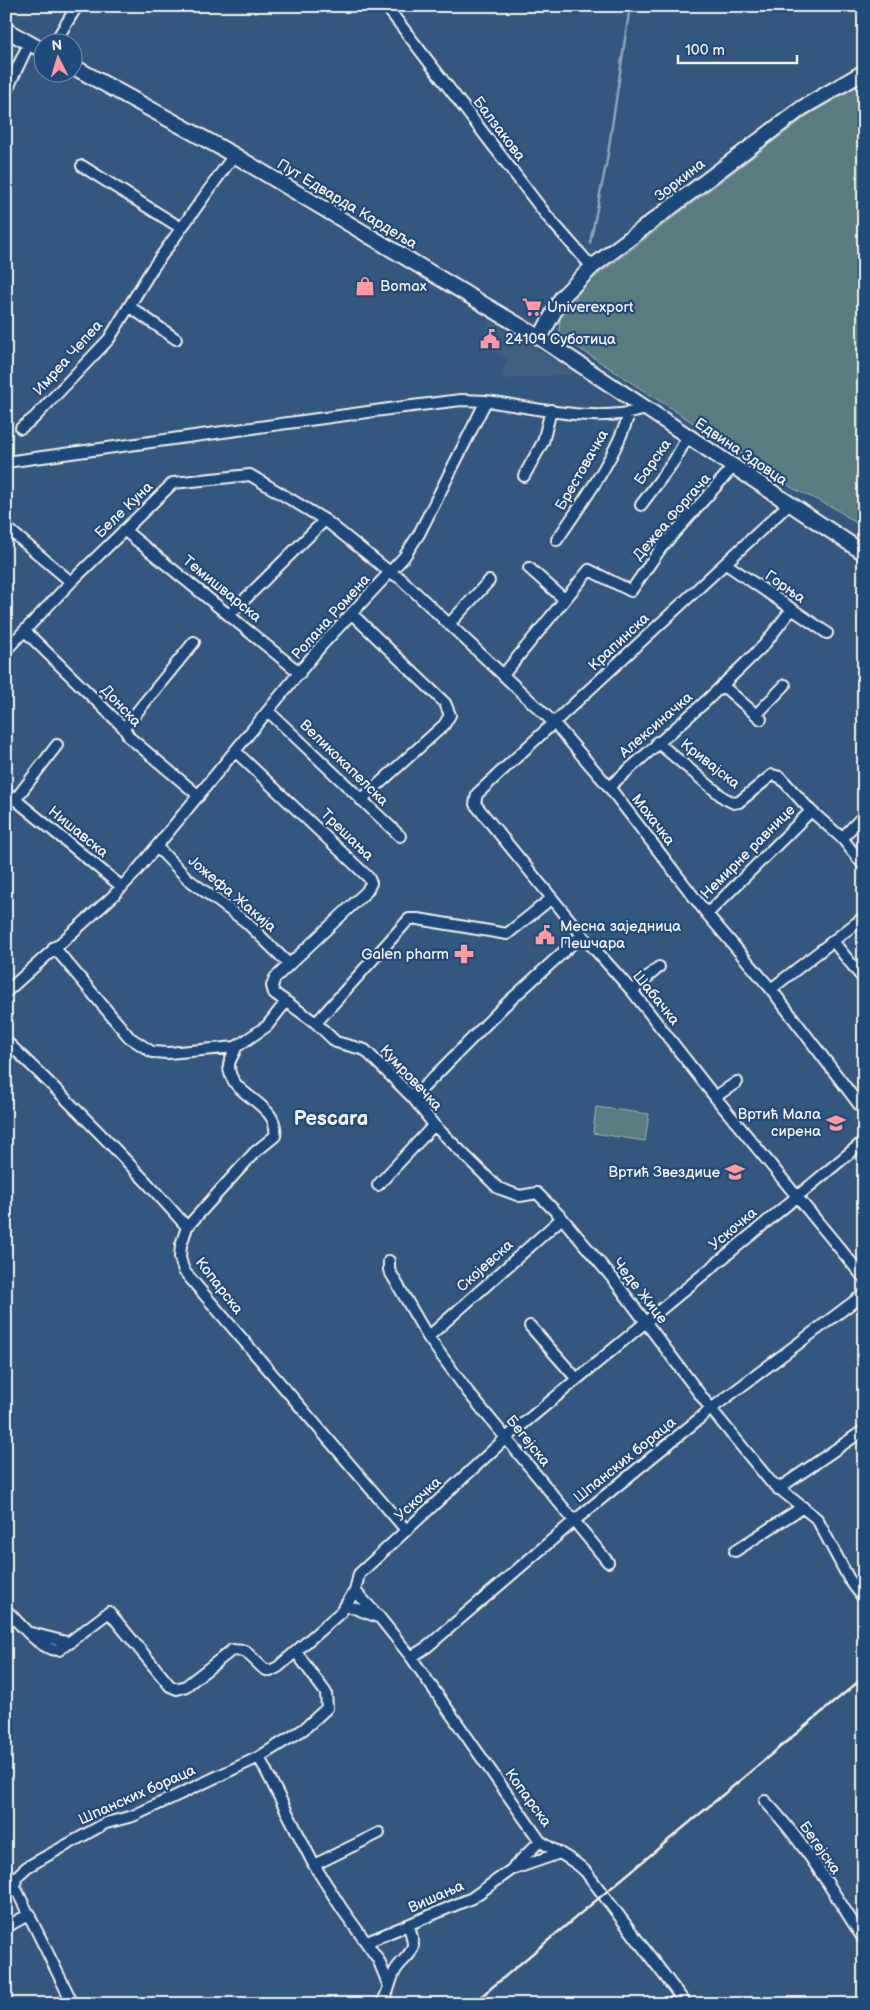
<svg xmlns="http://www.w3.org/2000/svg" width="870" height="2010" font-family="'Balsamiq Sans',sans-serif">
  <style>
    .built { fill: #41607f }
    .green { fill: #587b80; stroke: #a6b6b4 }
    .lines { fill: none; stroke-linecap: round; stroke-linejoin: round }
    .stream { stroke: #8da6bf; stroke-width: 2.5 }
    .street-casing { stroke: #f4f1e8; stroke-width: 14 }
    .secondary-casing { stroke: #f4f1e8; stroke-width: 18 }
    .street { stroke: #1f4a7a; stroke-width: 10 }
    .secondary { stroke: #1f4a7a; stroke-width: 14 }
    .rail { stroke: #f4f1e8; stroke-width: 2.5 }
    .labels { text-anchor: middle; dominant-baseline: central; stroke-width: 4.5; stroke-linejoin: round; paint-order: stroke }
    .street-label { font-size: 15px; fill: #f4f1e8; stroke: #1f4a7a }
    .poi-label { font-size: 15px; fill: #f4f1e8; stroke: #1f4a7a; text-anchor: start }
    .district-label { font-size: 20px; font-weight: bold; fill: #f4f1e8; stroke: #1f4a7a }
  </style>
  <rect width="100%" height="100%" fill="#33577d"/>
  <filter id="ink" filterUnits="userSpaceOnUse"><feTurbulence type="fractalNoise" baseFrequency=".02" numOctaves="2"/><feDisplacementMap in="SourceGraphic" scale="10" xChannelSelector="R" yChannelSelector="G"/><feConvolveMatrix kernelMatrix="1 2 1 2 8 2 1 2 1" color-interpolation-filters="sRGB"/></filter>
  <g filter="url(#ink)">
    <path class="built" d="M490 321 574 372 573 374 504 379 502 370 508 360 484 345 491 330 487 327Z"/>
    <path class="green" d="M864 82V528L834 508 794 489 559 335 560 318 585 285 807 116Z
      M596 1107 649 1114 645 1141 593 1133Z"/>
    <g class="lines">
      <path class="stream" d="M590 243 607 160 630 6"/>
      <defs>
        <path id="street" d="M386 6 547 216 592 267
          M55 42 77 6
          M6 92 29 43
          M82 166 181 228
          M130 307 176 339
          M21 428 34 418 109 339 152 269 234 155
          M6 462 404 407 461 400 486 401
          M524 476 543 442 551 410
          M789 504 477 794 475 804 582 935 632 991 715 1097 864 1278
          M641 505 674 461 688 436
          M6 527 71 582
          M124 530 300 673
          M557 540C582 503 616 457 629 414
          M726 564 827 633
          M529 568 564 599
          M230 614 325 520
          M352 614 445 703 450 715 444 725 361 800
          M450 623 489 581
          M25 631 124 728 129 737 199 796
          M6 650 71 582 173 483 250 475 325 520 391 573 400 578 554 723 609 787 707 914 771 989 864 1111
          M503 675 589 570 631 591 661 548 734 466
          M722 685 761 719
          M268 711 400 836
          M757 714 785 685
          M124 728 194 642
          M657 742 724 798 734 803 739 802 772 775 780 777 811 811 842 838 864 866
          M236 752 368 877 371 883 367 891 275 978 272 986 274 993 316 1023 336 1042 365 1050 413 1098 434 1125 498 1188 520 1196 537 1193 562 1218 614 1280 711 1409 770 1481 817 1519 849 1579 864 1599
          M609 787 705 702 764 645 791 610
          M6 792 122 887
          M15 800 57 745
          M842 838 864 815
          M157 847 188 879 246 922 288 963
          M707 914 811 811
          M833 941 864 980
          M54 947 129 1037 152 1052 168 1053 236 1047 267 1026 285 1003
          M771 989 864 917
          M632 991 659 967
          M6 992 111 898 134 874 321 646 404 557 419 534 486 401C538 408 595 424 646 409
          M316 1023 409 919H418L507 934 552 898
          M6 1041C69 1101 130 1162 187 1227
          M236 1047C235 1054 229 1058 229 1066 229 1097 280 1102 275 1136L254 1153 187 1227 181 1245 180 1258 184 1271 406 1530
          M715 1097 737 1082
          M413 1098 505 1005 582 935
          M378 1185 434 1125
          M389 1261V1270L428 1337 468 1392 608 1562
          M530 1326 576 1378
          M428 1337 562 1218
          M778 1489 864 1430
          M735 1551 803 1507
          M355 1591 380 1618 411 1657 540 1841C555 1852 573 1858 586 1872L686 2004
          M346 1605 378 1617
          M6 1610C20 1623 40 1651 59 1650L109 1612 170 1686 177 1689 186 1686 232 1650 245 1651 264 1669 270 1671 278 1667 341 1612 355 1591 359 1574 506 1438 864 1141
          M31 1633 70 1643
          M411 1657 427 1647 574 1521 711 1409 864 1294
          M259 1757 314 1865 342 1909 378 1959 389 1986
          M765 1801C804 1842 834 1893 864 1940
          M314 1865 379 1833
          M514 1869 557 1854
          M6 1927 30 1914
          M367 1942 472 1898 511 1870 540 1841
          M73 2004 15 1887 16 1877 27 1867 106 1823 133 1816 259 1757 304 1729 327 1708 326 1693 296 1652
          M381 2004C389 1994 389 1982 395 1971 400 1961 412 1956 413 1945 413 1939 410 1931 409 1925"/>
        <path id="secondary" d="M6 30 42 50
          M72 66 234 155 540 338 864 553
          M540 338 562 297 592 267 802 108 864 72"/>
      </defs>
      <use href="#street" class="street-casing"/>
      <use href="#secondary" class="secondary-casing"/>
      <use href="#street" class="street"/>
      <use href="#secondary" class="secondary"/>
      <path class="rail" d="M472 2004 864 1677"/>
    </g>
  </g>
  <defs>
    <symbol id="shop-bare" viewBox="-9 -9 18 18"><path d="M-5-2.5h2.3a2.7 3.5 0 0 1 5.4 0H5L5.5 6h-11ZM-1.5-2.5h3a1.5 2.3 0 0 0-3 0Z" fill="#ff9aa2" stroke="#1f4a7a" stroke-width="2.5" paint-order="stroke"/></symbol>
    <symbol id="supermarket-bare" viewBox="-9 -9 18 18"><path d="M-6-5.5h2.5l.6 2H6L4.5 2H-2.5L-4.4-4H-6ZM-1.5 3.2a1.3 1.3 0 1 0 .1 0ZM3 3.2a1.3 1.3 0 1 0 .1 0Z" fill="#ff9aa2" stroke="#1f4a7a" stroke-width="2.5" paint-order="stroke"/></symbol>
    <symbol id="civic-bare" viewBox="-9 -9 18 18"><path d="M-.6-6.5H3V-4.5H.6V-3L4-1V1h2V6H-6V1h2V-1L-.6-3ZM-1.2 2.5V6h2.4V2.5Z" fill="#ff9aa2" stroke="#1f4a7a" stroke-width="2.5" paint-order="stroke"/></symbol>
    <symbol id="pharmacy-bare" viewBox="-9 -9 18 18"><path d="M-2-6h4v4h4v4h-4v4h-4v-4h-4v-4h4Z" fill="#ff9aa2" stroke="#1f4a7a" stroke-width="2.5" paint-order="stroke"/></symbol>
    <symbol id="school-bare" viewBox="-9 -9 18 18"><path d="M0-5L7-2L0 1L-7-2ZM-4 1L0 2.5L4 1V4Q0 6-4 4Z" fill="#ff9aa2" stroke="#1f4a7a" stroke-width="2.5" paint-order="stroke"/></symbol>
  </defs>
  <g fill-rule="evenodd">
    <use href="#shop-bare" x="351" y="272" width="28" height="28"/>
    <use href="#supermarket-bare" x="518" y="293" width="28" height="28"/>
    <use href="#civic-bare" x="476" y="325" width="28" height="28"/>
    <use href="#civic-bare" x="531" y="921" width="28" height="28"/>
    <use href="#pharmacy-bare" x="450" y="940" width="28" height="28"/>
    <use href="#school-bare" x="822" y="1109" width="28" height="28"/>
    <use href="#school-bare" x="721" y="1158" width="28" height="28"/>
  </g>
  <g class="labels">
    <g class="street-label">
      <text transform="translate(499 129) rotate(53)">Балзакова</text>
      <text transform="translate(680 180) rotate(-38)">Зоркина</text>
      <text transform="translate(347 204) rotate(31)">Пут Едварда Кардеља</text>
      <text transform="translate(68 358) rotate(-48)">Имреа Чепеа</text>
      <text transform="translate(741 452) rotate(34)">Едвина Здовца</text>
      <text transform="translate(653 462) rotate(-55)">Барска</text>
      <text transform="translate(582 470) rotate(-60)">Брестовачка</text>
      <text transform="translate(124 510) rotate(-44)">Беле Куна</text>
      <text transform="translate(672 517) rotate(-49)">Дежеа Форгача</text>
      <text transform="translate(785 587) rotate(35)">Горња</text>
      <text transform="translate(222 589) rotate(39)">Темишварска</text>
      <text transform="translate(331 617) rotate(-48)">Ролана Ромена</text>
      <text transform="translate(619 642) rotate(-43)">Крапинска</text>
      <text transform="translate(121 706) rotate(47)">Донска</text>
      <text transform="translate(656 725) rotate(-41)">Алексиначка</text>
      <text transform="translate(344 763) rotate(44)">Великокапелска</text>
      <text transform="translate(710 764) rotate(38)">Кривајска</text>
      <text transform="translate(653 820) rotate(52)">Мохачка</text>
      <text transform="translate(78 832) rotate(39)">Нишавска</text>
      <text transform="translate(347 835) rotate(44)">Трешања</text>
      <text transform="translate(748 852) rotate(-45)">Немирне равнице</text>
      <text transform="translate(232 894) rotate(40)">Јожефа Жакија</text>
      <text transform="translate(656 998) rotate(51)">Шабачка</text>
      <text transform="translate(411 1078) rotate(47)">Кумровечка</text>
      <text transform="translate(733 1229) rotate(-40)">Ускочка</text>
      <text transform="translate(485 1266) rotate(-42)">Скојевска</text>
      <text transform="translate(219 1286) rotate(52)">Копарска</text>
      <text transform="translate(640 1291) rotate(52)">Чеде Жице</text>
      <text transform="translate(528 1441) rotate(51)">Бегејска</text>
      <text transform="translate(625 1460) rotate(-39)">Шпанских бораца</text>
      <text transform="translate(418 1499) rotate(-43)">Ускочка</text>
      <text transform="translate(137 1795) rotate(-24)">Шпанских бораца</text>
      <text transform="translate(528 1798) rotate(54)">Копарска</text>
      <text transform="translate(820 1848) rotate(55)">Бегејска</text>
      <text transform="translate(436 1897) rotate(-24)">Вишања</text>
    </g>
    <g class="poi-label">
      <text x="380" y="286">Bomax</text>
      <text x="547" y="307">Univerexport</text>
      <text x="505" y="339">24109 Суботица</text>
      <text x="560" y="926">Месна заједница<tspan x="560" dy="17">Пешчара</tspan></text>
      <text x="449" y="954" text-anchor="end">Galen pharm</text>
      <text x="821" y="1114" text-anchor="end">Вртић Мала<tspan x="821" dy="17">сирена</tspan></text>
      <text x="720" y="1172" text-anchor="end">Вртић Звездице</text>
    </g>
    <g class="district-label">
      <text x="331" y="1119">Pescara</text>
    </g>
  </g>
  <rect width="870" height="2010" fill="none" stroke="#1f4a7a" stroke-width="25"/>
  <rect x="12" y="12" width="845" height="1985" fill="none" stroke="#f4f1e8" stroke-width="2" filter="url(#ink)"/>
  <g transform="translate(58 58) rotate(355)"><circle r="24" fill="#1f4a7a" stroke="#748da6"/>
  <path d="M0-4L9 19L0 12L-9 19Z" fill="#ff9aa2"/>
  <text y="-8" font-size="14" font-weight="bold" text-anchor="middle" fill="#f4f1e8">N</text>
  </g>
  <path d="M678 55v8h119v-8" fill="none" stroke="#f4f1e8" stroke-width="2.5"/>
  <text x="685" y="55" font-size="15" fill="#f4f1e8" stroke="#1f4a7a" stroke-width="4" paint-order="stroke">100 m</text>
</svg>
